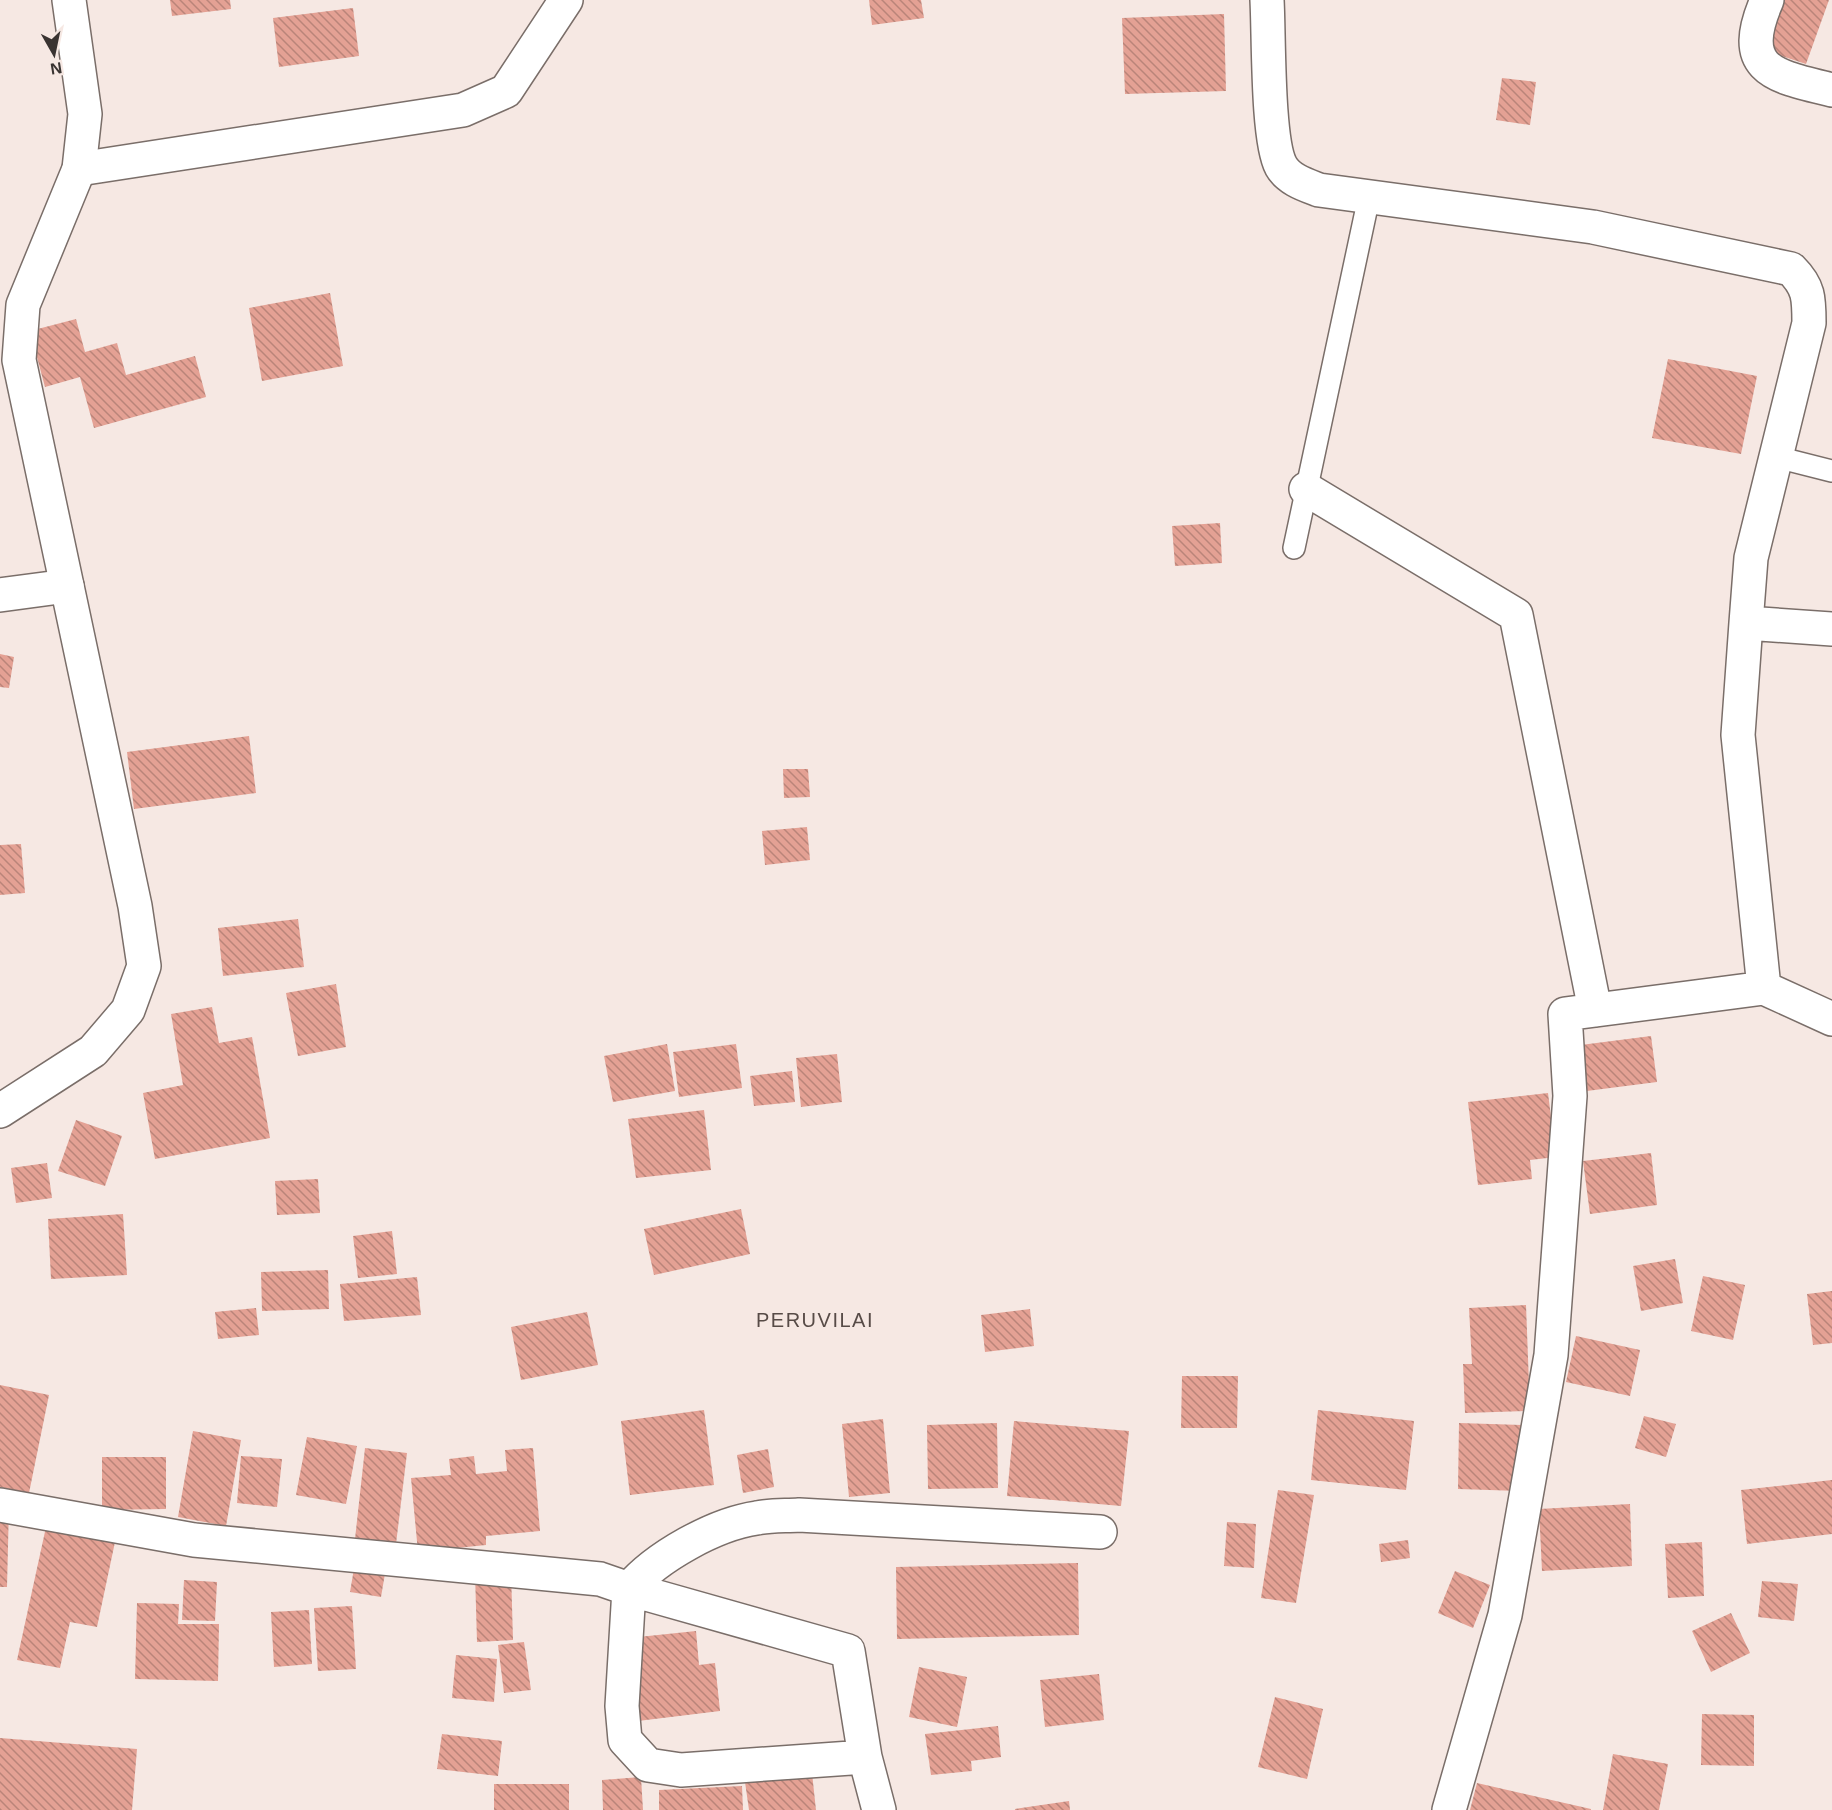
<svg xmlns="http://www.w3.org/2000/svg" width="1832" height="1810" font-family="Helvetica,sans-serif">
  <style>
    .building { fill: url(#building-back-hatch) }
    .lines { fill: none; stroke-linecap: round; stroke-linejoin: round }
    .service-casing { stroke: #7a6e69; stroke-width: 24 }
    .minor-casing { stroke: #7a6e69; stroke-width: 36 }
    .tertiary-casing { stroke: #7a6e69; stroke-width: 36 }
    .service { stroke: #fff; stroke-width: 21 }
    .minor { stroke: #fff; stroke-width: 33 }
    .tertiary { stroke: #fff; stroke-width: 33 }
    .labels { text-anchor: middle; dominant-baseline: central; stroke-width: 5; stroke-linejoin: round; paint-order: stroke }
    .quarter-label { font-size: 20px; letter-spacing: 1.5px; fill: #574b47; stroke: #f6e8e3 }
  </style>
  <defs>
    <pattern id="building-back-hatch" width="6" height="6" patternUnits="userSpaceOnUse" patternTransform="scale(1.5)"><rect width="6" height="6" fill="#e4a194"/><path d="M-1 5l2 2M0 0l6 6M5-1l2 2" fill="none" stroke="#ba8479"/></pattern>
  </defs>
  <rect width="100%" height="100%" fill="#f6e8e3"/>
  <path class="building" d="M170 0H230L231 9 172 16Z
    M869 0H921L924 18 872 25Z
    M1764 0H1829L1806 64 1749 45Z
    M353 8 359 56 279 67 273 18Z
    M1224 14 1226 91 1125 94 1122 18Z
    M1502 78 1536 82 1530 125 1496 120Z
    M330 293 343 366 262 381 249 308Z
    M76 319 85 352 117 343 126 375 195 356 206 397 94 428 80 377 45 387 30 331Z
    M1668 359 1757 376 1741 454 1652 438Z
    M1220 523 1222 563 1175 566 1172 526Z
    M0 654 14 657 9 688 0 687Z
    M249 736 256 793 134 809 127 752Z
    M783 769H808L810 797 784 798Z
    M807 827 810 860 765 865 762 831Z
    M21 844 25 893 0 895V845Z
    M298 919 304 967 223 976 218 928Z
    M336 984 346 1047 298 1056 286 993Z
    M212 1007 219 1043 252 1037 270 1138 155 1159 143 1093 183 1085 171 1014Z
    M1651 1036 1657 1082 1579 1092 1573 1046Z
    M667 1044 675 1091 613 1102 604 1056Z
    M736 1044 742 1088 679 1097 673 1052Z
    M837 1054 842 1102 801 1107 796 1058Z
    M792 1071 795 1102 754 1106 750 1076Z
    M1548 1093 1556 1157 1530 1160 1532 1179 1478 1185 1468 1102Z
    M704 1110 711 1170 636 1178 628 1119Z
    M76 1120 122 1136 105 1186 58 1171Z
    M1651 1153 1657 1205 1590 1214 1583 1161Z
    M47 1163 52 1198 16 1203 11 1168Z
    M318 1179 320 1213 277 1215 275 1181Z
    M741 1209 750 1254 654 1275 644 1229Z
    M123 1214 127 1275 51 1279 48 1219Z
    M392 1231 397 1274 358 1278 353 1236Z
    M1675 1259 1683 1303 1641 1311 1633 1266Z
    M328 1270 329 1309 262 1311 261 1272Z
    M1703 1276 1745 1285 1733 1340 1691 1331Z
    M417 1277 421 1315 344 1321 340 1284Z
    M1832 1291V1343L1813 1345 1807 1294Z
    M1526 1305 1530 1411 1465 1413 1463 1364H1472L1469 1308Z
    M256 1308 259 1335 218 1339 215 1312Z
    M1030 1309 1034 1346 985 1352 981 1315Z
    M587 1312 598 1365 521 1380 511 1327Z
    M1576 1336 1640 1350 1630 1396 1566 1382Z
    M1182 1376H1238L1237 1428H1181Z
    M0 1385 49 1395 29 1493 0 1487Z
    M704 1410 714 1485 630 1495 621 1421Z
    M1318 1410 1414 1421 1406 1490 1311 1480Z
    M1644 1416 1676 1424 1666 1457 1635 1448Z
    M883 1419 890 1493 849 1497 842 1424Z
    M1014 1421 1129 1431 1121 1506 1007 1496Z
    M997 1423 998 1488 928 1489 927 1425Z
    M1459 1423 1522 1425 1520 1491 1458 1489Z
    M193 1431 241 1440 226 1526 178 1517Z
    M307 1437 357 1446 346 1504 296 1495Z
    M365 1448 407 1453 396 1544 355 1539Z
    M533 1448 540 1531 486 1536V1545L418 1552 411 1478 451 1475 449 1459 474 1456 476 1474 507 1471 505 1450Z
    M768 1449 774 1487 743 1493 737 1455Z
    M241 1456 282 1459 277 1507 237 1503Z
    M102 1457H166V1509L102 1510Z
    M1832 1480V1534L1747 1544 1741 1490Z
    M1278 1490 1314 1495 1296 1603 1261 1598Z
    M1630 1504 1632 1566 1542 1571 1539 1509Z
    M0 1506H9L7 1587H0Z
    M1227 1522 1256 1524 1254 1568 1224 1566Z
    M46 1527 115 1542 97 1627 70 1622 60 1668 17 1660Z
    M1408 1540 1410 1558 1381 1562 1379 1544Z
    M1702 1542 1704 1596 1668 1598 1665 1544Z
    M357 1551 388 1556 381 1597 350 1592Z
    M1078 1563 1079 1635 897 1639 896 1567Z
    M511 1571 513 1640 477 1642 475 1573Z
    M1455 1571 1490 1585 1473 1628 1438 1613Z
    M184 1580 217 1582 215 1621 182 1620Z
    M1762 1581 1798 1584 1794 1621 1758 1617Z
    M137 1603 179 1604 178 1624H219L218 1681 135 1679Z
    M352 1606 356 1669 318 1671 314 1608Z
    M309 1610 312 1664 274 1667 271 1612Z
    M1731 1613 1750 1653 1711 1672 1692 1631Z
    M696 1631 699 1665 715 1663 720 1711 638 1721 629 1638Z
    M524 1642 531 1690 504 1693 498 1645Z
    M456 1655 497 1659 494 1702 452 1698Z
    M919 1667 967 1677 957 1727 909 1717Z
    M1099 1674 1104 1720 1045 1727 1040 1680Z
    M1275 1697 1323 1709 1307 1779 1258 1767Z
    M1702 1714 1754 1715V1766L1701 1765Z
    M998 1726 1001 1757 971 1761 972 1771 931 1775 925 1734Z
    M442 1734 502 1741 498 1776 437 1769Z
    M0 1738 137 1749 132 1810H0Z
    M1613 1754 1668 1764 1659 1810H1603Z
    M812 1773 816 1810H749L745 1782Z
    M641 1777 643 1810H603L602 1780Z
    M1477 1783 1591 1809V1810H1470Z
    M494 1784H569V1810H494Z
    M742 1786 743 1810H659V1790Z
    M1069 1801 1070 1810H1015V1809Z"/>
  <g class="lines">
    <defs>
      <path id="service" d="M1776 457 1832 471
        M1294 548 1369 197"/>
      <path id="minor" d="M1267 0C1269 35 1267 140 1281 166 1289 180 1306 185 1319 190L1593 227 1791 269C1809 287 1809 298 1809 323L1751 558 1746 623 1738 735 1764 988 1832 1019
        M1767 0C1736 71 1775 76 1832 90
        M79 169 463 110 506 91 566 0
        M1306 489 1516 615 1595 1010
        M0 595 67 586
        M1746 623 1832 629
        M0 1505 194 1540 600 1579 629 1589C656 1557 715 1524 757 1518 771 1515 785 1516 799 1515L1100 1532
        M865 1757 848 1651 629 1589 622 1706 625 1740 648 1765 681 1770 865 1757 879 1810
        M1449 1810 1505 1615 1551 1355 1570 1096 1565 1014 1764 988"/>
      <path id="tertiary" d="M0 1111 93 1051 128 1010 144 966 135 906 19 360 23 305 79 169 85 114 69 0"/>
    </defs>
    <use href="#service" class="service-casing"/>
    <use href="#minor" class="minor-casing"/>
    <use href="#tertiary" class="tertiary-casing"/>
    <use href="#service" class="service"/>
    <use href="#minor" class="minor"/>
    <use href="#tertiary" class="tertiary"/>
  </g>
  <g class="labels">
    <g class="quarter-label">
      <text x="815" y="1320">PERUVILAI</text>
    </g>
  </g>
  <g transform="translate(54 54) rotate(171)" stroke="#f6e8e3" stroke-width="4.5" paint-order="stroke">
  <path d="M0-4.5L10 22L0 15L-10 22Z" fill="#393331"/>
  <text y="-9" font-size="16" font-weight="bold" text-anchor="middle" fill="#393331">N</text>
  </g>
</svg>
